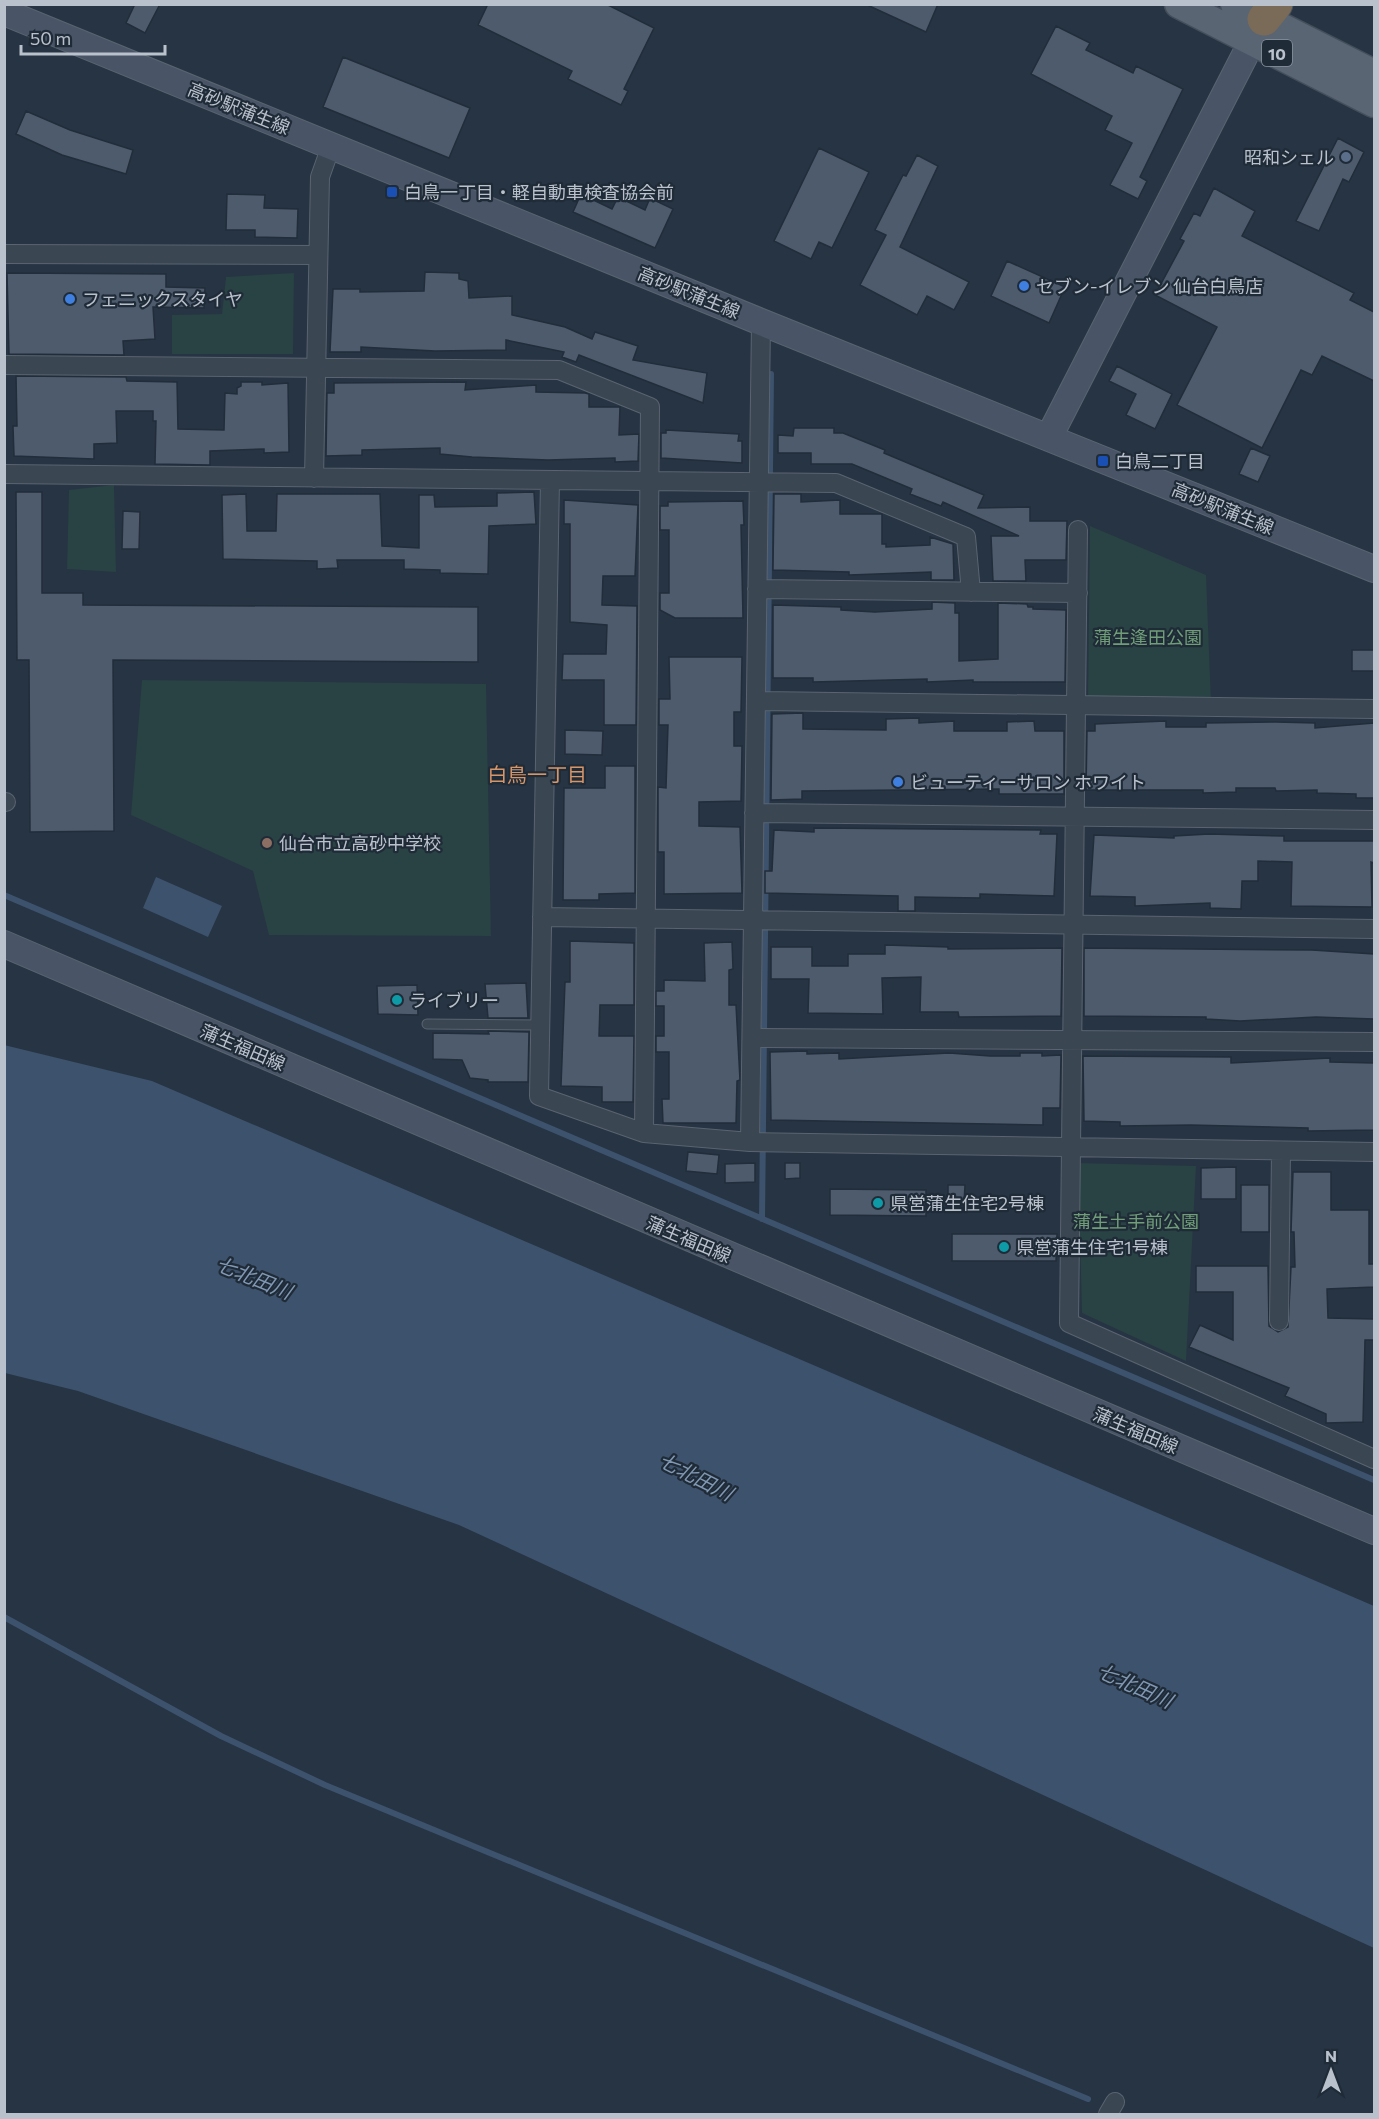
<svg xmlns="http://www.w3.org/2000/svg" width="1379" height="2119" font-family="Commissioner,'Noto Sans JP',sans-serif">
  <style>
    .green { fill: #294244 }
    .water { fill: #3d526c }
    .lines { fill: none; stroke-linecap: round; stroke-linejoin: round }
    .stream { stroke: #3d526c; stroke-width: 6 }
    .building { fill: #4e5b6c; stroke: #222d3a; stroke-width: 1.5 }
    .lane-casing { stroke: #5a6470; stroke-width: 11 }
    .street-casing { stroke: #5a6470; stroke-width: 20 }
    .secondary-casing { stroke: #5a6470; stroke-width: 28 }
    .primary-casing { stroke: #454f5c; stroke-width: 31 }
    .highway-casing { stroke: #46515d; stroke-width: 35 }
    .lane { stroke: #3b4653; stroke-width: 9 }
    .street { stroke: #3b4653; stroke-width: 18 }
    .secondary { stroke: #495566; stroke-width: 26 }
    .primary { stroke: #596573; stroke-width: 28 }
    .highway { stroke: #796b58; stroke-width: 33 }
    .service-dot { fill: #5c6f8a; stroke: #202b38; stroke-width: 2 }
    .transit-dot { fill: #1a4fb4; stroke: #202b38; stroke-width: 2 }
    .shop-dot { fill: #3f7fe0; stroke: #202b38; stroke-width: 2 }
    .education-dot { fill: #8d6e63; stroke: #202b38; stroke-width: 2 }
    .culture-dot { fill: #0f9aa8; stroke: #202b38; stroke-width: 2 }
    .labels { text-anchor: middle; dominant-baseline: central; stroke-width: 4.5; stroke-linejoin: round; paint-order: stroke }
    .shield { fill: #202b38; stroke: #8b94a0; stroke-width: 1.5 }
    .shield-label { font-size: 16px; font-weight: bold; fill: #b9c1cd }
    .street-label { font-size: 18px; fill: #b9c1cd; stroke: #202b38 }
    .poi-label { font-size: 18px; fill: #b9c1cd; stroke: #202b38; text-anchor: start }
    .park-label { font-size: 18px; fill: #709e79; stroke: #202b38 }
    .neighbourhood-label { font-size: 20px; fill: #d79669; stroke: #202b38 }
    .water-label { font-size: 20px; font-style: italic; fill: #8098b3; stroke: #202b38 }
  </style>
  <rect width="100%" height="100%" fill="#273443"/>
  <path class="green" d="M294 273 293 354H172V315L222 314 226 277Z
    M114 485 116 572 67 569 69 490Z
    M1090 526 1206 575 1211 702 1088 699Z
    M142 680 486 684 491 936 269 935 253 871 131 815Z
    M1078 1163 1196 1166 1186 1361 1082 1313Z"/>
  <path class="water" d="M156 877 222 906 208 937 143 908Z
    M4 1045 152 1081 1374 1606V1948L459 1525 78 1391 5 1373Z"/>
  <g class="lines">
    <path class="stream" d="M4 895 1374 1480
      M762 1219 771 374
      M4 1617 221 1736 325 1785 1088 2099"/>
  </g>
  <path class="building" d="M135 4H160L145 33 126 23Z
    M488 4H606L654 28 624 89 628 91 621 105 568 79 572 71 478 25Z
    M865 4H938L926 32Z
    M1056 26 1090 43 1086 50 1133 73 1136 66 1183 89 1140 177 1147 181 1138 199 1110 185 1132 143 1105 130 1112 116 1031 74Z
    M343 57 470 108 449 158 323 107Z
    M26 111 70 130 133 150 126 174 62 155 16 134Z
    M1338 138 1364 152 1349 182 1343 179 1319 231 1296 221Z
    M819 148 869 172 832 248 819 242 811 259 774 241Z
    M917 155 938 166 900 247 969 282 954 310 927 296 917 315 860 285 886 235 875 230 903 175 906 176Z
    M1214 188 1255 211 1242 236 1354 293 1350 300 1374 312V381L1322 356 1312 375 1301 370 1262 448 1177 405 1217 327 1155 295 1184 241 1180 239 1194 213 1200 216Z
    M227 194 265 195 264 208 298 209 297 238 255 237V230H226Z
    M581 194 612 209 618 197 645 210 650 198 673 209 655 248 573 212Z
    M1007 261 1065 287 1049 323 991 296Z
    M425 272 459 273V279L468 281 469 298 512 296V315L565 327 592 339 595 332 638 346 633 360 707 373 703 403 579 355 576 362 562 357 564 352 506 340V350L435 351 361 347V352H330L333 289H360V292L424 291Z
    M7 273 166 274V287L205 288 204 308 153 307 155 339 123 341 124 355 9 354Z
    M1117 366 1172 394 1155 429 1126 415 1136 394 1109 381Z
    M16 376 126 377 127 381 177 382 178 429 224 430 225 393 237 394V388L241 386V382H262V385L288 383 289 452 264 453V449L210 451V465L155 464 156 421H153V411H116L117 443 94 444V459L14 456 13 426H17Z
    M466 382 465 390 536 385V392L585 393 589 394V407H620L619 435 639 434 638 461 615 462V458L548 460 472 457 440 454V448L362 450V455L326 456 327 393H334V383Z
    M794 428H834V433H843L885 450 884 453 984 495 978 508 1030 507V521H1067L1066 560H1025L1026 581H993L991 536H1019L943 502 941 506 910 494 912 489 852 464H811V453H778V435L793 436Z
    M666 430 739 434 738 441H742V463L661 458V433H666Z
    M1251 448 1270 456 1258 482 1239 474Z
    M16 492H42V593H83V605L478 607V662L113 660 114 831 30 832 29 660H17Z
    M534 492 536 524 489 526 488 574 440 573V570L404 569V560H337L338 568 317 569V561L223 559 222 495 246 494 247 531H276L277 494H380L382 546 419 548V495H434L435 507 497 506V493Z
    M774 494H801V502L840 500V514H882V544H886V547L930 545V537L953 544 954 580H931V572L849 575V572L773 570Z
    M564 500 638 505 635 576H603L602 605 637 606 636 725H604V680H562L563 654H606L607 625 570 622V524H564Z
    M743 501 744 525H741L743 618H675L660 610V593H669V530H660V506H668V502Z
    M123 511 140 512 139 549H122Z
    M932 602 955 603V613H959V661L998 659V603L1027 604 1028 607H1033V609L1066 610 1065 682H973V680L927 682V679L813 682V678H773V605L841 607V610L875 612 932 609Z
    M1352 650H1374V671H1352Z
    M669 657H742L741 712H734V746H742L741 801 699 802V826L740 827 742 893 664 894V852H658V787L666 788 668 725H659V699H670Z
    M803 713V729L886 730V719L919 718V723L954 721V731H1007V722L1034 721 1035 731H1064V794H999V789L802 791V799L771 800 772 714Z
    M1166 721V727H1206V723L1276 722 1315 723V728L1374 723V798H1356V794L1317 793V790L1276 791 1275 788H1236V792L1203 793V790H1086L1087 731H1095V724Z
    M565 730 603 731 602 755 565 754Z
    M605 766H635V893L599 894V900H563L564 788H605Z
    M814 828 1041 830 1040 834H1057L1054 896 980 894V898L915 897V911H898V896L765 893V871H772L774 830 814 832Z
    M1209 834 1284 836V841H1374V863L1371 862 1372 907 1291 906 1292 862 1258 861V881H1242L1241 909 1210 908V903L1135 906V897L1090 896 1094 835 1174 838V836Z
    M570 941 634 943V1005H600L599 1036H634L633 1102H602V1087L561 1086 565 982H570Z
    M732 942 733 969 729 970V1005H736L740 1080 737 1081 736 1123H663L662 1099H669V1052H656V1036H664V1006H656V991H664V980L705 981 704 943Z
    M885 945 948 947V949L1062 948 1061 1016 959 1017 958 1012H920L921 977 882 978 883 1014 808 1013 809 979H771V947H812V966H848V954H885Z
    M1084 948 1312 950 1374 954V1019L1316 1017 1240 1021 1206 1019V1017L1084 1016Z
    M526 983 528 1018H488L485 984Z
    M417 985 418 1015 378 1014 377 986Z
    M488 1031 529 1032 528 1082H488V1080L470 1078 462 1060 433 1059V1033L489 1034Z
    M807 1051V1054L839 1053V1059L949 1053 990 1056H1020V1053H1042V1056L1061 1055 1060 1108H1043V1125L771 1120 770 1052Z
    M1083 1056 1231 1057V1063L1330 1058V1062L1374 1063V1130L1308 1131V1128L1191 1125 1120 1126V1122L1084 1121Z
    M688 1152 719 1155 717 1174 686 1171Z
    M755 1163V1182L725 1183V1164Z
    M785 1163H800V1178L785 1179Z
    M1236 1167V1199H1201V1168Z
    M1293 1172H1331V1210H1369V1264H1374V1287L1327 1289 1328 1318 1374 1319V1340H1365L1363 1422 1326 1423V1414L1285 1396 1289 1388 1189 1347 1200 1325 1233 1340V1292H1196V1266H1268L1269 1326 1278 1332 1288 1327 1291 1267H1295L1294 1232H1291Z
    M948 1185H965L964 1203H948Z
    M1241 1185H1269V1232H1241Z
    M830 1189 926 1190V1216L830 1215Z
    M952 1234H1057L1056 1261H952Z"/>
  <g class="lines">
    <defs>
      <path id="lane" d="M427 1024 540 1025"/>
      <path id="street" d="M4 254 318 255
        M4 365 559 370 650 407 644 1133
        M4 474 836 483 966 537 971 592
        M314 478 320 177 331 146
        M550 481 539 1096 644 1133 750 1142 1374 1152
        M1078 530 1069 1323 1374 1459
        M757 589 1078 593
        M756 701 1374 709
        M4 802H6
        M754 813 1374 820
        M542 917 1374 929
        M752 1038 1374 1042
        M750 1142 761 322
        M1279 1321 1281 1151
        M1108 2114 1115 2102"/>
      <path id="secondary" d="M4 12 761 322 1374 569
        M1049 437 1261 24
        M4 944 1374 1531"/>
      <path id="primary" d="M1179 4 1374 103
        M1235 4 1374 74"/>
      <path id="highway" d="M1264 19 1276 4"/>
    </defs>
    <use href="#lane" class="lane-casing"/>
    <use href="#street" class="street-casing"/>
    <use href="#secondary" class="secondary-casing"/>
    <use href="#primary" class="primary-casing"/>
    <use href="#highway" class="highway-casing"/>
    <use href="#lane" class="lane"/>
    <use href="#street" class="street"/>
    <use href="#secondary" class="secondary"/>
    <use href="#primary" class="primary"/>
    <use href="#highway" class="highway"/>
  </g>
  <circle class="service-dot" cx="1346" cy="157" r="6"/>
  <g class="transit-dot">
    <rect x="386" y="186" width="12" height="12" rx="3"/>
    <rect x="1097" y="455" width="12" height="12" rx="3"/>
  </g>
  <g class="shop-dot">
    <circle cx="1024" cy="286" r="6"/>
    <circle cx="70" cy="299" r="6"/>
    <circle cx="898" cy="782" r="6"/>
  </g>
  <circle class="education-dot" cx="267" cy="843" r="6"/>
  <g class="culture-dot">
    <circle cx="397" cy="1000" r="6"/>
    <circle cx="878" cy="1203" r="6"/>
    <circle cx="1004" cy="1247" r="6"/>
  </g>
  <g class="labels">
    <rect class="shield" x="1262" y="40" width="30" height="26" rx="4.5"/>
    <g class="shield-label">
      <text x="1277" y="53">10</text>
    </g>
    <g class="street-label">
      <text transform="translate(239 108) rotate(22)">高砂駅蒲生線</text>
      <text transform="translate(689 292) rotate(22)">高砂駅蒲生線</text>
      <text transform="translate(1223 508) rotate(22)">高砂駅蒲生線</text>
      <text transform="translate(243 1047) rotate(23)">蒲生福田線</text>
      <text transform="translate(689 1239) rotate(23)">蒲生福田線</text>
      <text transform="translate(1136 1430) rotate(23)">蒲生福田線</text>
    </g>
    <g class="poi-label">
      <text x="1334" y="157" text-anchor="end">昭和シェル</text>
      <text x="404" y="192">白鳥一丁目・軽自動車検査協会前</text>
      <text x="1036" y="286">セブン-イレブン 仙台白鳥店</text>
      <text x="82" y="299">フェニックスタイヤ</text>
      <text x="1115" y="461">白鳥二丁目</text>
      <text x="910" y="782">ビューティーサロン ホワイト</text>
      <text x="279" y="843">仙台市立高砂中学校</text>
      <text x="409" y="1000">ライブリー</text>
      <text x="890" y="1203">県営蒲生住宅2号棟</text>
      <text x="1016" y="1247">県営蒲生住宅1号棟</text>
    </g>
    <g class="park-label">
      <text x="1148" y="637">蒲生逢田公園</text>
      <text x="1136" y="1221">蒲生土手前公園</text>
    </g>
    <g class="neighbourhood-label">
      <text x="537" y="774">白鳥一丁目</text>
    </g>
    <g class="water-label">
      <text transform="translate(254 1277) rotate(22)">七北田川</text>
      <text transform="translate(696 1476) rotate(27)">七北田川</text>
      <text transform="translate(1135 1685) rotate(24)">七北田川</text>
    </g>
  </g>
  <rect width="1379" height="2119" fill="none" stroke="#b9c1cd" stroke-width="12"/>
  <g transform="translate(1331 2071)" stroke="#202b38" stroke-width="4.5" paint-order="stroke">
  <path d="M0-4.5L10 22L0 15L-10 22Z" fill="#b9c1cd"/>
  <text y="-9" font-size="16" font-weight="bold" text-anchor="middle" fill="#b9c1cd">N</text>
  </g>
  <path d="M21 45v9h144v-9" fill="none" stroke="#b9c1cd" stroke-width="3"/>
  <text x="30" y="45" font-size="18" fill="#b9c1cd" stroke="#202b38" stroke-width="4.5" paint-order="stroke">50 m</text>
</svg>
